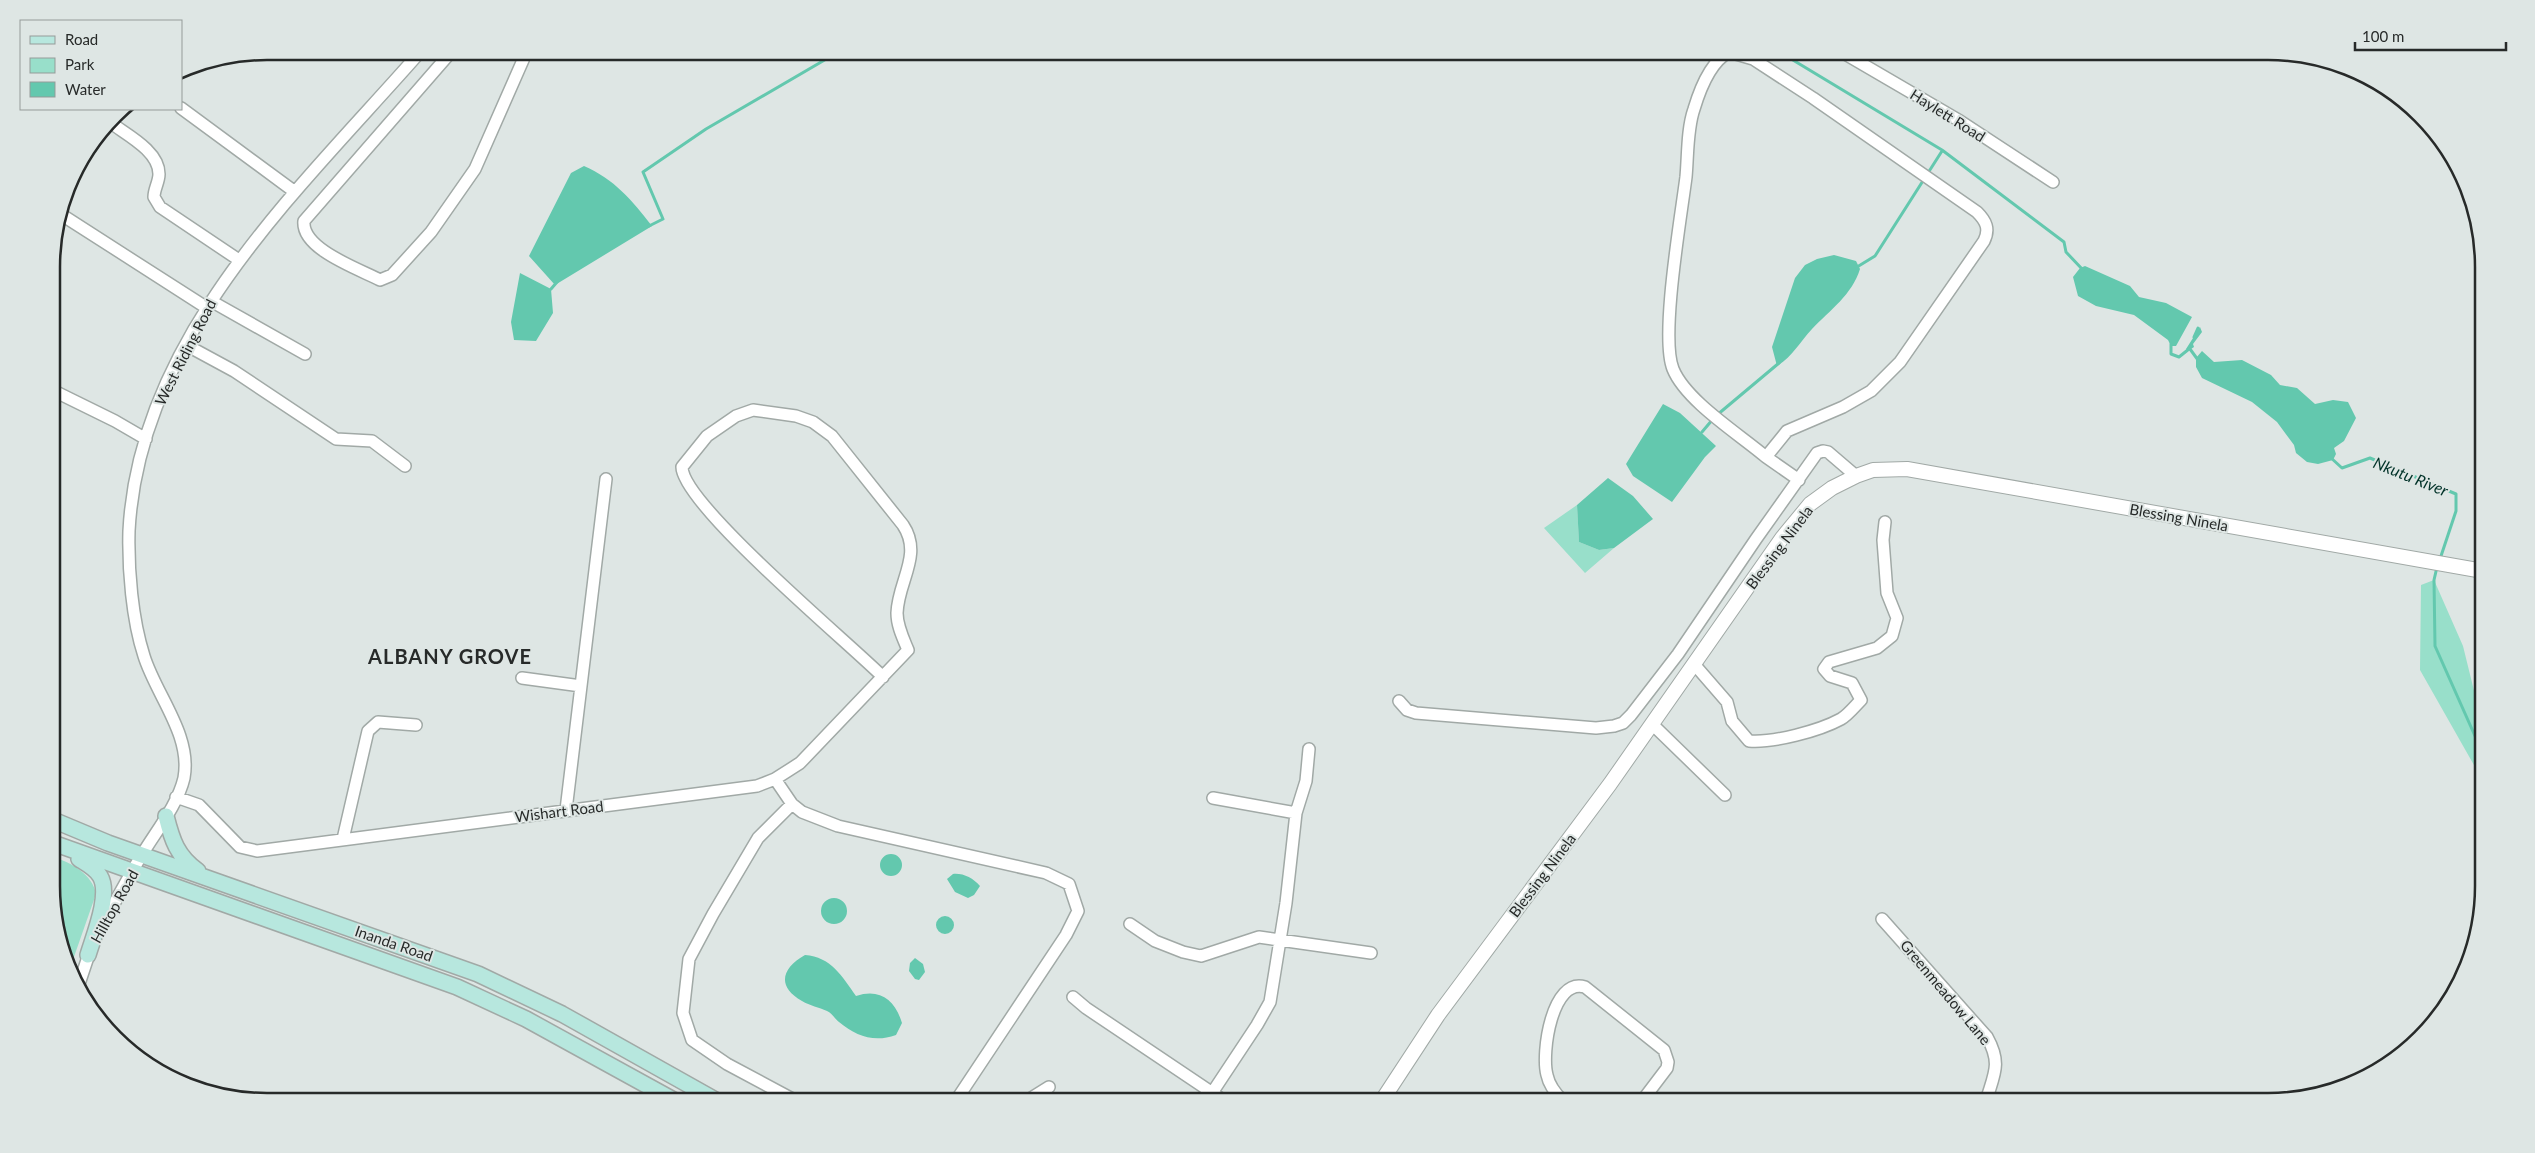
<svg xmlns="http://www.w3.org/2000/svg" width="2535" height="1153" font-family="Lato,sans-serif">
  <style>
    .green { fill: #98dfca }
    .water { fill: #63c8ae }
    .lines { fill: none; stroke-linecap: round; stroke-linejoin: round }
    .stream { stroke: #63c8ae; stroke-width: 3 }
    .minor-casing { stroke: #a1a9a6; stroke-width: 14 }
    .tertiary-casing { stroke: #a1a9a6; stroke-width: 16 }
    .secondary-casing { stroke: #a1a9a6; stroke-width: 18 }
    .minor { stroke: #fff; stroke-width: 11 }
    .tertiary { stroke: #fff; stroke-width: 14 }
    .secondary { stroke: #b7e7de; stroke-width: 15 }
    .labels { text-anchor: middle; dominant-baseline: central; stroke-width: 4; stroke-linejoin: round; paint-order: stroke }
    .street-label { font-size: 15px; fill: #272a29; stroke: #dee6e4 }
    .water-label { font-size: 16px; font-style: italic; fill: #023329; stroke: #dee6e4 }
    .district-label { font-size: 20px; font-weight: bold; letter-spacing: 1px; fill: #272a29; stroke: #dee6e4 }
    .rim { fill: none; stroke: #272a29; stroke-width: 2.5 }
  </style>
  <rect width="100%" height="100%" fill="#dee6e4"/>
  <path class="green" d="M1577 505 1579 542 1599 550 1614 548 1585 573 1544 528Z
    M2434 580 2463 646 2478 707 2483 717V781L2420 670 2421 585Z
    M53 857C71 862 93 875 96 894L69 971 53 915Z"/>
  <path class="water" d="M584 166C614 179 632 200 652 226L555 285 529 256 571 173Z
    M1834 255 1856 261 1860 269C1852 295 1830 310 1812 329 1800 342 1792 357 1777 366L1772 347 1795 278 1805 265 1817 259Z
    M2085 266 2130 286 2139 297 2166 303 2192 317 2176 346H2171L2168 340 2134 315 2096 306 2078 296 2073 277 2080 268Z
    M520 273 551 289 553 313 536 341 514 340 511 322Z
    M2200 327 2202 332 2193 344 2194 347 2188 351 2186 349Z
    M2202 351 2214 362 2242 360 2271 375 2280 385 2297 388 2315 404 2333 400 2348 402 2356 418 2344 441 2334 448 2336 454 2333 460 2318 464 2307 462 2296 453 2294 445 2277 422 2252 402 2202 378 2196 367V358Z
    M1663 404 1680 413 1716 446 1705 457 1672 502 1633 476 1626 464Z
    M1608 478 1633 496 1653 519 1614 548 1599 550 1579 542 1577 505Z
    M880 865a11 11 0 1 1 22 0a11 11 0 1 1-22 0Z
    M953 874C963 873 973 878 980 886L974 895 968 898 955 892 947 879Z
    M821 911a13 13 0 1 1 26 0a13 13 0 1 1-26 0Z
    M936 925a9 9 0 1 1 18 0a9 9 0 1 1-18 0Z
    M805 955C831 957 842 976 856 996 880 988 895 1000 902 1023L896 1035C874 1043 856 1036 839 1022 835 1019 832 1013 827 1011 819 1007 810 1006 802 1001 776 986 782 968 805 955Z
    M915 958 923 964 925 972 919 980 915 979 909 971 910 963Z"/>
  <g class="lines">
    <path class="stream" d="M1778 51 1942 150 2064 242 2066 252 2083 270
      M649 226 663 219 643 172 706 129 840 51
      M1857 267 1875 256 1942 151
      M551 289 557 282
      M2194 337 2198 328
      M2171 344V354L2179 357 2189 349
      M2190 349 2198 360
      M1717 415 1779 363
      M1702 432 1713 419
      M2330 457 2342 468 2370 458 2456 494V511L2440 559
      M2437 567 2434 580 2435 646 2483 754"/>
    <defs>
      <path id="minor" d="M452 51 304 221C301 249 359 269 380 280L392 275 431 232 475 169 527 51
        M1840 51 1960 121 2053 182
        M1729 52 1753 59 1813 98 1977 212C1986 221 1990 229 1984 241L1900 362 1871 391 1843 407 1787 431 1766 457C1739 434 1686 401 1673 369 1660 337 1681 217 1686 177 1688 155 1687 129 1694 109 1700 89 1710 62 1729 52Z
        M181 108 295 192
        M111 123C127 135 159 151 159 174 159 182 154 189 154 197L160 207 239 260
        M62 215 207 308
        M211 301 305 354
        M186 345 234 371 336 439 372 441 405 466
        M52 390 115 421 146 439
        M1766 457 1799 480
        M1694 664 1727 702 1732 721 1749 741C1773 743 1819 731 1841 719 1848 715 1855 706 1861 700L1852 683 1830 676 1824 669 1829 662 1877 648 1892 636 1897 618 1887 593 1883 540 1885 522
        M522 678 581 686
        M1399 701 1407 710 1416 713 1596 728 1614 726 1623 723 1631 715 1678 654 1756 539 1817 453 1823 451 1828 452 1856 476
        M1652 724 1725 795
        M775 779 792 804 802 812 838 826 1046 873 1069 884 1078 911 1066 935 955 1102
        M176 797 199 805 240 847 257 851 757 786 775 779 800 763 908 650C903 638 897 626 897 613 898 581 923 555 903 525L832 436 813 422 796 416 753 410 736 416 707 436 682 467C682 504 849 643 883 677
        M1213 798 1296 813
        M792 804 758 838 713 914 689 959 683 1013 692 1040 727 1064 798 1102
        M566 810 606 479
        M343 839 368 731 378 722 416 725
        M1882 919 1987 1037C2002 1064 1994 1074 1986 1101
        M1130 924 1155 941 1183 952 1201 956 1259 937 1371 953
        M101 927C115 903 128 877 143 853 157 830 178 804 184 778 192 735 156 695 144 656 132 619 128 569 129 531 139 335 300 189 421 51
        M78 987 91 948
        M1073 997 1086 1008 1226 1102
        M1563 1101C1556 1094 1549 1085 1547 1075 1541 1053 1552 977 1585 987L1664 1050 1668 1062 1667 1068 1642 1101
        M1025 1102 1049 1087
        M1206 1102 1257 1025 1270 1002 1286 903 1296 813 1306 781 1309 749"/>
      <path id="tertiary" d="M1381 1102 1438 1015 1610 784 1782 538 1810 504 1832 488 1856 476 1873 470 1907 469 2483 571"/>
      <path id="secondary" d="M166 816C172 840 177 856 198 871
        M53 820 108 843 478 974 562 1014 719 1102
        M53 843 457 987 526 1019 677 1102
        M79 859C87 864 95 868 100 876 111 894 94 935 88 955"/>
    </defs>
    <use href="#minor" class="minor-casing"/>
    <use href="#tertiary" class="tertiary-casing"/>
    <use href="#secondary" class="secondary-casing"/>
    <use href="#minor" class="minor"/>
    <use href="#tertiary" class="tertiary"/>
    <use href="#secondary" class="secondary"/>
  </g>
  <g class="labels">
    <g class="street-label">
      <text transform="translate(1948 115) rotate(32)">Haylett Road</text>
      <text transform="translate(185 352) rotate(-63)">West Riding Road</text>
      <text transform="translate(2179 517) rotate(10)">Blessing Ninela</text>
      <text transform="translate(1779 547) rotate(-53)">Blessing Ninela</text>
      <text transform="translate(559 811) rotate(-7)">Wishart Road</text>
      <text transform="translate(1542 875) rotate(-53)">Blessing Ninela</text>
      <text transform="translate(114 906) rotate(-61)">Hilltop Road</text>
      <text transform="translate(394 943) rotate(19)">Inanda Road</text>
      <text transform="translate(1946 992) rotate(50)">Greenmeadow Lane</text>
    </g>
    <g class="water-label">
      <text transform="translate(2411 476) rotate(22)">Nkutu River</text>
    </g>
    <g class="district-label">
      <text x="450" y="656">ALBANY GROVE</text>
    </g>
  </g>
  <path d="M0 0H2535V1153H0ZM267 60H2268A207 207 0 0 1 2475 267V886A207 207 0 0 1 2268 1093H267A207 207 0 0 1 60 886V267A207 207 0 0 1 267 60Z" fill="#dee6e4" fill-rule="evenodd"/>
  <path class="rim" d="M267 60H2268A207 207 0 0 1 2475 267V886A207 207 0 0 1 2268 1093H267A207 207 0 0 1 60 886V267A207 207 0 0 1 267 60Z"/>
  <rect x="20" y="20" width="162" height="90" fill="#dee6e4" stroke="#959b99"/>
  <rect x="30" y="36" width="25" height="8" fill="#b7e7de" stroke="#959b99"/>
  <text x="65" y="45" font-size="15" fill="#272a29">Road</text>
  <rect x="30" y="58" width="25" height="15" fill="#98dfca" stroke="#959b99"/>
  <text x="65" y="70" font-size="15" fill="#272a29">Park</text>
  <rect x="30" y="82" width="25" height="15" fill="#63c8ae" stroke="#959b99"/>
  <text x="65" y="95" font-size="15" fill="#272a29">Water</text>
  <path d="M2355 42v8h151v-8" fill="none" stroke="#272a29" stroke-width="2.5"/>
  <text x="2362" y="42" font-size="15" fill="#272a29" stroke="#dee6e4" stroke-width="4" paint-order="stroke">100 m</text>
</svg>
